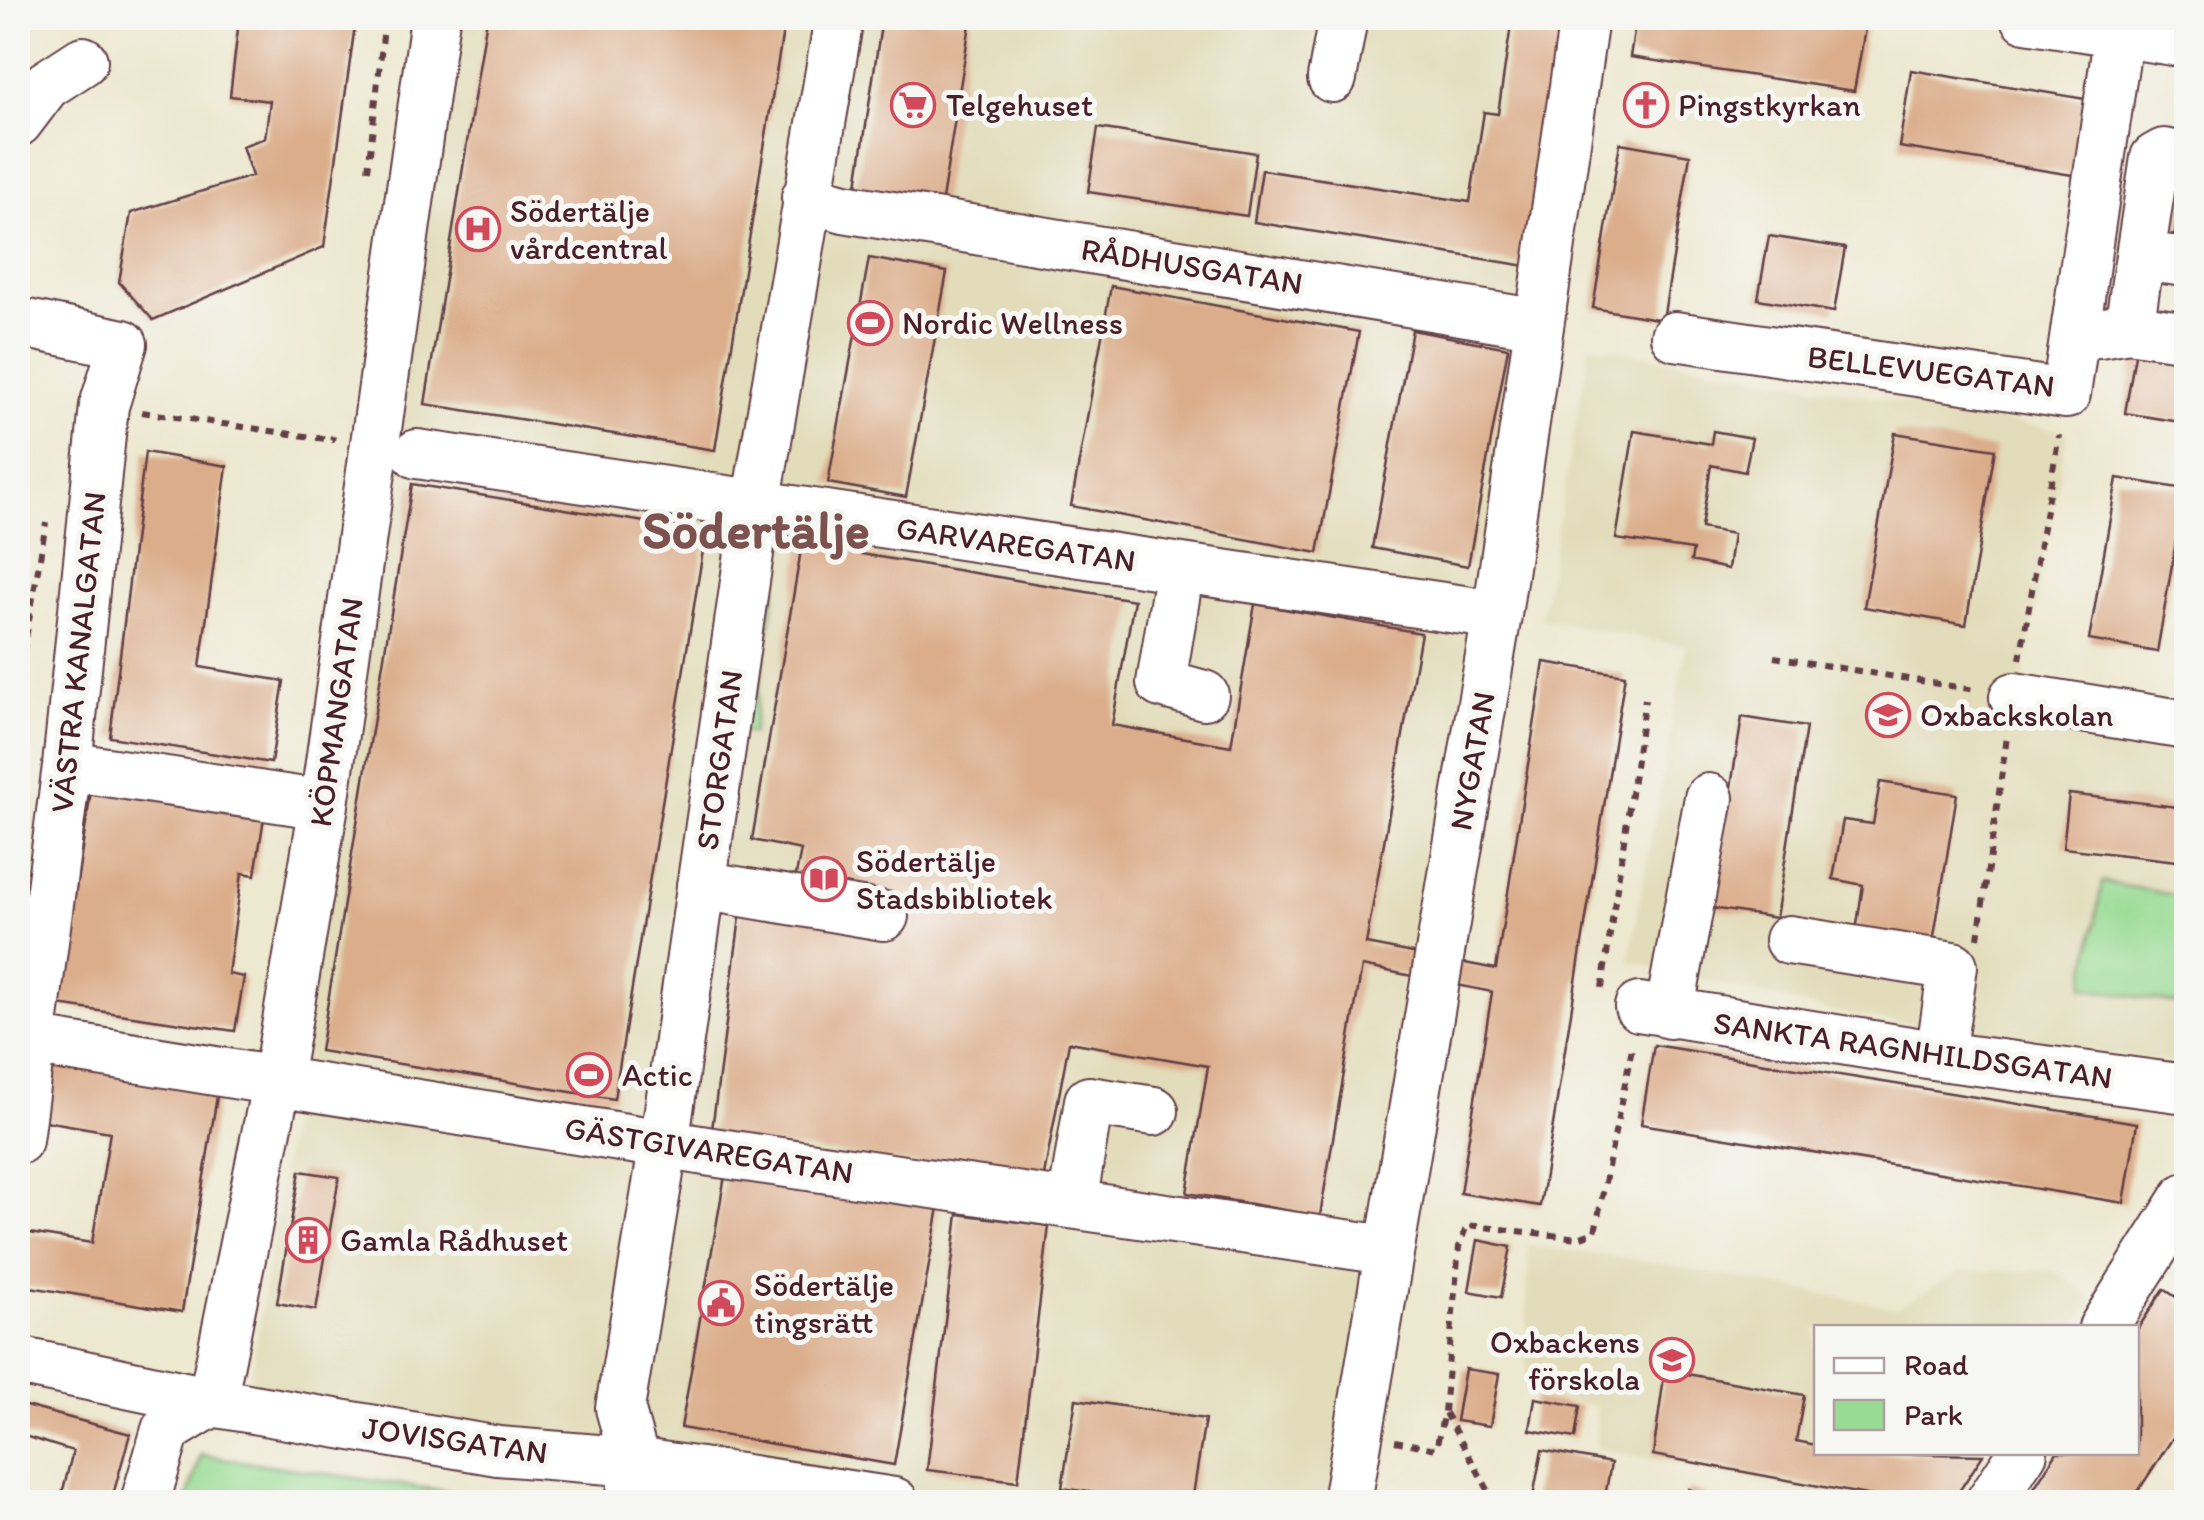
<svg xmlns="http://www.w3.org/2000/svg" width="2204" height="1520" font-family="Itim,sans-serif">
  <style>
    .built { fill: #e2dcba }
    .green { fill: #98db93; stroke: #717d5f; stroke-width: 2.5 }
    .building { fill: #dbad8b }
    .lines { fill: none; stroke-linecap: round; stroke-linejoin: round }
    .minor-casing { stroke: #623d44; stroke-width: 52 }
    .path { stroke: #623d44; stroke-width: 6; stroke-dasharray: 8 8; stroke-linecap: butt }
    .minor { stroke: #fff; stroke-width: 48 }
    .labels { text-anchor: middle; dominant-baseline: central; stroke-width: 10; stroke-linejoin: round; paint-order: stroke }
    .poi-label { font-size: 32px; fill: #4a1f2b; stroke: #f6f6f2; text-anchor: start }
    .street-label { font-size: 32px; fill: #4a1f2b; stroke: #f6f6f2 }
    .town-label { font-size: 52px; font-weight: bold; fill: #7d514d; stroke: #f6f6f2 }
  </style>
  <rect width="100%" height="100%" fill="#f6f6f2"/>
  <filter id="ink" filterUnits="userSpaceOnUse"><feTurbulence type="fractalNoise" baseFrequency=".01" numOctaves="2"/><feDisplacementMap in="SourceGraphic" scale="20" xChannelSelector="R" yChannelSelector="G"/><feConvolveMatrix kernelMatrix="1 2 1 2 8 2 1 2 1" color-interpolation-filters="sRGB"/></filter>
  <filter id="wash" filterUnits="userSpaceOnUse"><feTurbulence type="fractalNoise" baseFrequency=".0048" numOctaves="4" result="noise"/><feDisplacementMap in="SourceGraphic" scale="40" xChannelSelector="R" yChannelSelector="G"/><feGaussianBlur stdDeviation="2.25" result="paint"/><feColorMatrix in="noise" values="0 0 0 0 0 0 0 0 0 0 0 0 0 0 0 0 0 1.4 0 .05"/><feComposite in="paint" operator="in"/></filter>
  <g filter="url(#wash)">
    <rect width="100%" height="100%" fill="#ede8d0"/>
    <path class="built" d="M453 18H1578L1332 1502H619L625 1452 250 1387Z
      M1590 345 2067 432 2019 699 2186 730V1065L1832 1012 1629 961 1686 646 1541 619Z
      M1528 1245 1656 1263 1897 1308 1960 1271 2054 1270 2094 1300 2076 1327 1816 1328V1452L1993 1453 1960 1502H1858L1596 1448V1407L1526 1392Z"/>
    <path class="green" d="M735 582 776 588 752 733 711 726Z
      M2102 882 2186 897V1006L2084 987Z
      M201 1455 517 1502H186Z"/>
    <g id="blocks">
      <path class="building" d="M286 18H356L324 247 153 320 119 282 131 213 252 176 242 146 265 138 270 101 230 96 239 20 285 26Z
        M487 18H785L715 450 425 404Z
        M882 18H971L941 206 856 192Z
        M1512 18H1571L1533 267 1254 222 1262 170 1470 202 1484 112 1498 114Z
        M1636 18H1867L1854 91 1630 57Z
        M1911 70 2097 101 2085 177 1899 147Z
        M1098 128 1256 153 1247 216 1088 192Z
        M1620 143 1690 155 1663 320 1593 308Z
        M2184 176H2186V250L2173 248Z
        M1769 236 1845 248 1834 312 1758 299Z
        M869 258 947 272 906 497 828 483Z
        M1111 286 1359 332 1318 553 1071 506Z
        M1412 330 1508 348 1468 566 1372 548Z
        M2138 337 2186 345V423L2125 413Z
        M1634 431 1711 444 1713 431 1752 438 1745 472 1711 465 1701 528 1733 534 1728 569 1691 561 1693 550 1616 539Z
        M1895 433 1995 449 1966 625 1864 607Z
        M145 452 227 466 200 667 284 681 271 763 110 737Z
        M2117 478 2185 489 2157 652 2089 640Z
        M412 484 706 532 614 1099 320 1051Z
        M802 544 1134 600 1112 725 1231 746 1255 604 1421 633 1366 944 1496 969 1544 662 1625 675 1540 1206 1460 1193 1492 992 1362 966 1320 1216 1187 1193 1208 1066 1069 1042 1043 1181 711 1137 744 887 792 895 801 850 752 840Z
        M1742 717 1806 727 1776 918 1712 908Z
        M1880 782 1957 794 1933 943 1856 931 1863 885 1833 879 1843 820 1873 824Z
        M92 785 265 811 255 875 242 873 228 974 244 977 235 1031 58 1005Z
        M2069 794 2186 808V862L2063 848Z
        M1654 1045 2137 1123 2124 1203 1641 1124Z
        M48 1062 218 1090 182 1312 18 1285 23 1232 92 1243 110 1132 39 1120Z
        M726 1170 939 1207 894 1465 681 1428Z
        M300 1171 339 1177 316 1310 277 1303Z
        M958 1214 1049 1226 1018 1481 927 1470Z
        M1478 1240 1511 1247 1501 1297 1469 1291Z
        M2164 1289 2186 1304V1418L2131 1502H2025L2057 1452H2136V1331Z
        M1465 1369 1499 1374 1490 1426 1456 1421Z
        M1665 1370 1804 1395 1796 1441 1816 1445V1452L1983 1455 1952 1502H1904L1653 1455Z
        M1535 1398 1580 1406 1575 1438 1530 1430Z
        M1076 1399 1205 1419 1192 1502H1155L1062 1488Z
        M18 1404 130 1434 111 1502H60L73 1451 18 1434Z
        M1542 1450 1611 1463 1604 1502H1532Z
        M1689 1489 1722 1502H1683Z"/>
    </g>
  </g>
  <g filter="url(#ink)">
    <use href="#blocks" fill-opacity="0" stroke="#623d44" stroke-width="2.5"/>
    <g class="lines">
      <defs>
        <path id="minor" d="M2026 18 2186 43
          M1332 78 1343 18
          M18 122 46 85 83 61
          M806 197 844 208 1539 324
          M2140 256 2186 262
          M18 322 123 344 104 406 67 766 18 1140
          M2129 328 2155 158 2164 153 2186 157
          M2099 333 2129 328 2186 337
          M1675 336 2066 394 2119 31
          M417 454 1497 615
          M1180 568 1161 683 1204 695
          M2014 697 2186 725
          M67 766 324 805
          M701 885 884 916
          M1789 940 1953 966 1940 1056
          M1639 1007 1940 1056 2186 1089
          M1669 1014 1709 798
          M31 1041 712 1152 1387 1250
          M1072 1204 1089 1101 1154 1111
          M2103 1328 2186 1197
          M18 1361 212 1402 498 1451 635 1462 894 1502
          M212 1402 277 1080 324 805 435 18
          M145 1502 166 1430 212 1402
          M630 1502 635 1462 620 1408 666 1131 756 505 839 18
          M1347 1502 1497 615 1584 18
          M1990 1502 2023 1452"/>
      </defs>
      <use href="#minor" class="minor-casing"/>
      <path class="path" d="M368 170 385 18
        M142 412 332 440 333 436
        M1774 657 1975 690
        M2020 659 2059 435
        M18 684 46 523
        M1978 938 2007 737
        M1602 988 1645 699
        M1445 1413 1495 1502
        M1395 1441 1436 1449 1444 1412 1459 1247 1467 1225 1578 1238 1595 1232 1632 1048"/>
      <use href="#minor" class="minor"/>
    </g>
  </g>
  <defs>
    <symbol id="supermarket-ring" viewBox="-11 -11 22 22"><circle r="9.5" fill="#f6f6f2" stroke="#d1495b" stroke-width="1.5"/><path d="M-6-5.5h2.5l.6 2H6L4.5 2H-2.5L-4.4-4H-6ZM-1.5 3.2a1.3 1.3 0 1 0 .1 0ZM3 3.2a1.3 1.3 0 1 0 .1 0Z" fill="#d1495b"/></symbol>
    <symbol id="church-ring" viewBox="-11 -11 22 22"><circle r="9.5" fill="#f6f6f2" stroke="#d1495b" stroke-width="1.5"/><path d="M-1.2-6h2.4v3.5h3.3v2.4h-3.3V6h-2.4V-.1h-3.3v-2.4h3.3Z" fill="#d1495b"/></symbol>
    <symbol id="hospital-ring" viewBox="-11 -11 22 22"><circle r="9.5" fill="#f6f6f2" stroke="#d1495b" stroke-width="1.5"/><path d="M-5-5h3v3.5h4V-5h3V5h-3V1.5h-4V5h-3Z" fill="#d1495b"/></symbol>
    <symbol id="stadium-ring" viewBox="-11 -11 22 22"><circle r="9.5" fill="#f6f6f2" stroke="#d1495b" stroke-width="1.5"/><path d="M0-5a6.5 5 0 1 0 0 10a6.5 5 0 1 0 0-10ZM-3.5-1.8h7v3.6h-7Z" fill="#d1495b"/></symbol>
    <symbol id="school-ring" viewBox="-11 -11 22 22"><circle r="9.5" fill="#f6f6f2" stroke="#d1495b" stroke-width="1.5"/><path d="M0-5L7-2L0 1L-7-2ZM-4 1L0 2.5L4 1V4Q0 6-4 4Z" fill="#d1495b"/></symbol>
    <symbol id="library-ring" viewBox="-11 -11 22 22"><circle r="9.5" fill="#f6f6f2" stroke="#d1495b" stroke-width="1.5"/><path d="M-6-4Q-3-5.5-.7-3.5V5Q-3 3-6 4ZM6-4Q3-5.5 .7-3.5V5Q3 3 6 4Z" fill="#d1495b"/></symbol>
    <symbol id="building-ring" viewBox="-11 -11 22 22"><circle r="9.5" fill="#f6f6f2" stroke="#d1495b" stroke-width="1.5"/><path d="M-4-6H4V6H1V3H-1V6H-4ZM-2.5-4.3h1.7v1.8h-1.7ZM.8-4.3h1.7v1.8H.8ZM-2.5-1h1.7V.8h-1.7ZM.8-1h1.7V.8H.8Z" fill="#d1495b"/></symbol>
    <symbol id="civic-ring" viewBox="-11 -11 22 22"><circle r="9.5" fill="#f6f6f2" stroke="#d1495b" stroke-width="1.5"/><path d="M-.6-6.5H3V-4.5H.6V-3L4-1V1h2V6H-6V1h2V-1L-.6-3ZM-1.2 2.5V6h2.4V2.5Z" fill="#d1495b"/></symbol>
  </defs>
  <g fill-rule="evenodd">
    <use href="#supermarket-ring" x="888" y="80" width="50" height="50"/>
    <use href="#church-ring" x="1621" y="80" width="50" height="50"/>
    <use href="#hospital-ring" x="453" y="204" width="50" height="50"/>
    <use href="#stadium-ring" x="845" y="298" width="50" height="50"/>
    <use href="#school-ring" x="1863" y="690" width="50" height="50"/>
    <use href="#library-ring" x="799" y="854" width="50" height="50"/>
    <use href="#stadium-ring" x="564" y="1050" width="50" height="50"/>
    <use href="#building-ring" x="283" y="1215" width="50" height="50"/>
    <use href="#civic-ring" x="696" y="1278" width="50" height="50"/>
    <use href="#school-ring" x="1647" y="1335" width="50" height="50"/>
  </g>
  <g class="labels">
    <g class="poi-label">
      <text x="946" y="105">Telgehuset</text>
      <text x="1678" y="105">Pingstkyrkan</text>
      <text x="510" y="211">Södertälje<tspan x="510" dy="37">vårdcentral</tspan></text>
      <text x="902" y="323">Nordic Wellness</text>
      <text x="1920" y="715">Oxbackskolan</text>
      <text x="856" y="861">Södertälje<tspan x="856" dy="37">Stadsbibliotek</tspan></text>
      <text x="622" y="1075">Actic</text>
      <text x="340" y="1240">Gamla Rådhuset</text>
      <text x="754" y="1285">Södertälje<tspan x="754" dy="37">tingsrätt</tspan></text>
      <text x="1640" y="1342" text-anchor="end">Oxbackens<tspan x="1640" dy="37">förskola</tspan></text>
    </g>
    <g class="street-label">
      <text transform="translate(1192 266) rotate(9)">RÅDHUSGATAN</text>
      <text transform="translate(1931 371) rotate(7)">BELLEVUEGATAN</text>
      <text transform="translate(1016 544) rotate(8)">GARVAREGATAN</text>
      <text transform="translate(78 652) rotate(-84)">VÄSTRA KANALGATAN</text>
      <text transform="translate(336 712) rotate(-82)">KÖPMANGATAN</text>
      <text transform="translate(719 760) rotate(-82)">STORGATAN</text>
      <text transform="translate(1472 761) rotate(-80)">NYGATAN</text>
      <text transform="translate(1913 1050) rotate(8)">SANKTA RAGNHILDSGATAN</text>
      <text transform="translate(709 1150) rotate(9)">GÄSTGIVAREGATAN</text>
      <text transform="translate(455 1440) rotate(8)">JOVISGATAN</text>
    </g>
    <g class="town-label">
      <text x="756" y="530">Södertälje</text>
    </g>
  </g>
  <rect width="2204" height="1520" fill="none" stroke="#f6f6f2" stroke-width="60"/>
  <rect x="1814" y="1325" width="325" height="130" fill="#f6f6f2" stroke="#b1a0a2" stroke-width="2.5"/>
  <rect x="1834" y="1358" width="50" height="15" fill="#ffffff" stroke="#b1a0a2" stroke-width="2.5"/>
  <text x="1904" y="1375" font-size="30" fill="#4a1f2b">Road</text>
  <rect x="1834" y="1400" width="50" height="30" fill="#98db93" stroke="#b1a0a2" stroke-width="2.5"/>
  <text x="1904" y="1425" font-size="30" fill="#4a1f2b">Park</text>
</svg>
